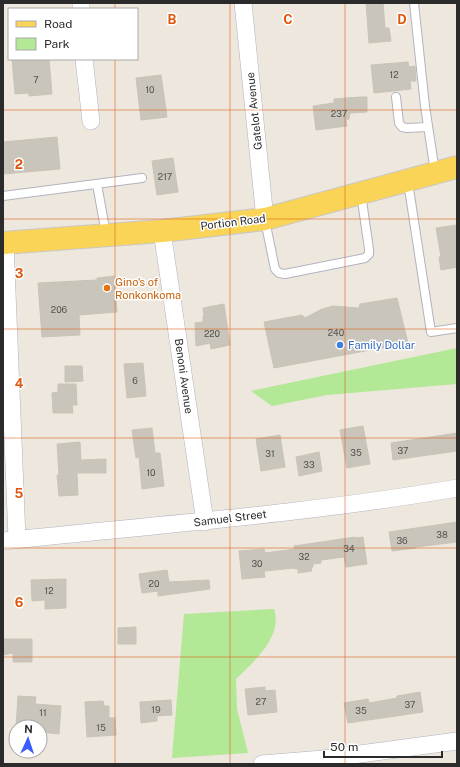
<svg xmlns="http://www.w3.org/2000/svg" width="460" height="767" font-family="'Public Sans',sans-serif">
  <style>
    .green { fill: #b2e896 }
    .building { fill: #c9c5bb; stroke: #cac3b6 }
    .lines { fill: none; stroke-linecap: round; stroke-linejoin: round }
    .service-casing { stroke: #b1b3c0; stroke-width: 10 }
    .minor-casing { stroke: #b1b3c0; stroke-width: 18 }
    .primary-casing { stroke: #c8c8c8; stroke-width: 24 }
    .service { stroke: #fff; stroke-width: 8 }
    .minor { stroke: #fff; stroke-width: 17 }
    .primary { stroke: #fad456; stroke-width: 22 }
    .grid { fill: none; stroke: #df570e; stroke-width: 1; stroke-opacity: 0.55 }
    .food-dot { fill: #e8710a; stroke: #fff; stroke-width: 1.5 }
    .shop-dot { fill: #3f7fe0; stroke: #fff; stroke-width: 1.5 }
    .labels { text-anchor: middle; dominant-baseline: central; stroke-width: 3; stroke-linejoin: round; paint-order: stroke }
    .number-label { font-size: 9px; fill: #52524f }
    .street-label { font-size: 11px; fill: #2b2b2b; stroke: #fff }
    .food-label { font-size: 11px; fill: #c56008; stroke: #fff; text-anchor: start }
    .shop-label { font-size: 11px; fill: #366cbe; stroke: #fff; text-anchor: start }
    .grid-label { font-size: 13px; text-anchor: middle; font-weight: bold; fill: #df570e; stroke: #fff; stroke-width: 3; stroke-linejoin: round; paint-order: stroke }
  </style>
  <rect width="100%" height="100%" fill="#eee7dd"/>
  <path class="green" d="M457 348V384L327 395 272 406 251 391Z
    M274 609C283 637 254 661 236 679L237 709 248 753 172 758 184 614Z"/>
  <path class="building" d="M366 3H383L385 28H389L391 41 369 43Z
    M12 59H49L52 94 29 96V93L15 94Z
    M408 62 409 67 415 66 416 81H410L411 89 374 93 371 65Z
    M161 75 167 117 141 120 136 78Z
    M361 97H367V112L350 113 349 119 346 120 347 126 316 130 313 106 334 103V99Z
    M57 137 60 169 3 174V142Z
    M173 158 178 192 157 195 152 161Z
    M457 225V267L441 270 439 257H441L436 228Z
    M114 276 117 312 79 315 80 335 42 337 38 283 97 280V278Z
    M397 298 408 343 274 368 264 322 302 315 305 318 322 309 333 306 359 308 360 304Z
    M224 304 230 345 211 349 210 343 196 346 195 323 203 322V316H204L203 308Z
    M143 363 146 396 127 398 124 364Z
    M65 366H82L83 381 65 382Z
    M58 384H76L77 405H72L73 413H53L52 393 58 392Z
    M363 426 370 464 347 468 340 430Z
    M152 428 155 453H160L164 486 142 489 139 457 136 458 132 430Z
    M457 433V451L393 460 391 443Z
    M280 435 285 467 261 471 256 439Z
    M80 442 81 460 106 459V473H77L78 495 59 496 57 475H59L57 444Z
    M319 452 322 471 299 476 296 457Z
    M457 522V542L416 547V548L392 551 389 532Z
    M355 537V538L363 537 367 564 346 567 344 557 321 560V563L313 564V567L311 568 312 571 298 573V569H295V568L264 571 265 577 242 579 239 551 264 549 265 553 295 549 294 546Z
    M167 570 169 582 209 580 210 589 158 596V591L142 593 139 574Z
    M66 579V608L45 609V600L32 601 31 580Z
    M136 627V644H118V628Z
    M3 639H32V662H13V653L3 655Z
    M265 687V691L275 690 277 712 248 715 245 689Z
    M420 692 423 712 348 723 344 703 368 699 369 703 397 698V696Z
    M18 696 36 697 35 704 61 706 59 734 40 732V727H16Z
    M171 700 172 715 157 716V721L141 723 140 702Z
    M103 701 104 706H109V718H115L116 735 87 737 85 702Z"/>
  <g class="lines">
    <defs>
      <path id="service" d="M414 3 425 106 435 172
        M396 97 399 123 402 127 407 128 428 127
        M408 182 431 332 457 328
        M97 184 106 234
        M3 196 142 178
        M265 220 275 269 279 273 285 274 365 258 369 254V249L361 194"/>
      <path id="minor" d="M81 3V9
        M243 3 265 219
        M84 59 91 121
        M162 231 205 522
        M5 243 17 539
        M3 541C154 525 307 514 457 488
        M262 764 323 759 457 741"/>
      <path id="primary" d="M3 243 162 231 265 219 457 167"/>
    </defs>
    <use href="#service" class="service-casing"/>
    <use href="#minor" class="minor-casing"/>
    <use href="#primary" class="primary-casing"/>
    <use href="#service" class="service"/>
    <use href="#minor" class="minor"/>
    <use href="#primary" class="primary"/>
  </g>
  <path class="grid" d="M115 3V9M230 3V764M345 3V764M115 59V764M3 110H457M3 219H457M3 329H457M3 438H457M3 548H457M3 657H457"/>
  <circle class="food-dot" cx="107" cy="288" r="4"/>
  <circle class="shop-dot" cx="340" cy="345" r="4"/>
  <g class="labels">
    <g class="number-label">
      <text x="394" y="74">12</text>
      <text x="36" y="79">7</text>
      <text x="150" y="89">10</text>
      <text x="339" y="113">237</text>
      <text x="165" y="176">217</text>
      <text x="59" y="309">206</text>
      <text x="336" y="332">240</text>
      <text x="212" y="333">220</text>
      <text x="135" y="380">6</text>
      <text x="403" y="450">37</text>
      <text x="356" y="452">35</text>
      <text x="270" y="453">31</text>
      <text x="309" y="464">33</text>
      <text x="151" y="472">10</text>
      <text x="442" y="534">38</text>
      <text x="402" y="540">36</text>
      <text x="349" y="548">34</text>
      <text x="304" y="556">32</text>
      <text x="257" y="563">30</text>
      <text x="154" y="583">20</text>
      <text x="49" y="590">12</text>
      <text x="261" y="701">27</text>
      <text x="410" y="704">37</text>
      <text x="156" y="709">19</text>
      <text x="361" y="710">35</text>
      <text x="43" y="712">11</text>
      <text x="101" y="727">15</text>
    </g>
    <g class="street-label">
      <text transform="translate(254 111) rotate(-96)">Gatelot Avenue</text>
      <text transform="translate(233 222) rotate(-7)">Portion Road</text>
      <text transform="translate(184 376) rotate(82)">Benoni Avenue</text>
      <text transform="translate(230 518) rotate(-7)">Samuel Street</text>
    </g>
    <g class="food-label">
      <text x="115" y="282">Gino's of<tspan x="115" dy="13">Ronkonkoma</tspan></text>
    </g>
    <g class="shop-label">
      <text x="348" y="345">Family Dollar</text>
    </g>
  </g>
  <g class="grid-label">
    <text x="172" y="24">B</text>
    <text x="288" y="24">C</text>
    <text x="402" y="24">D</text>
    <text x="19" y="169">2</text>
    <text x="19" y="278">3</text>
    <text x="19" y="388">4</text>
    <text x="19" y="498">5</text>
    <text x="19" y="607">6</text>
  </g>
  <rect width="460" height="767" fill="none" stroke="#2b2b2b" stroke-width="8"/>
  <rect x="8" y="8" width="130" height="52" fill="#ffffff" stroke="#aaaaaa"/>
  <rect x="16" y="21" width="20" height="6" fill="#fad456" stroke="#aaaaaa"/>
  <text x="44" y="28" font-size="12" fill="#2b2b2b">Road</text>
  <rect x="16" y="38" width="20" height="12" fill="#b2e896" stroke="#aaaaaa"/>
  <text x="44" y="48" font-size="12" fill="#2b2b2b">Park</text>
  <g transform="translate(28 739) rotate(3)"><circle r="19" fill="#ffffff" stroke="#aaaaaa"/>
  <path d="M0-3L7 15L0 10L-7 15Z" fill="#395dff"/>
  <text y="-6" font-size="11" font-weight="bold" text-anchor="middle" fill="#2b2b2b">N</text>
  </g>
  <path d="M324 751v6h118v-6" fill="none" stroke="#2b2b2b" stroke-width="2"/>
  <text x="330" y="751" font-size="12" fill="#2b2b2b" stroke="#ffffff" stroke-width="3" paint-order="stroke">50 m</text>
</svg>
